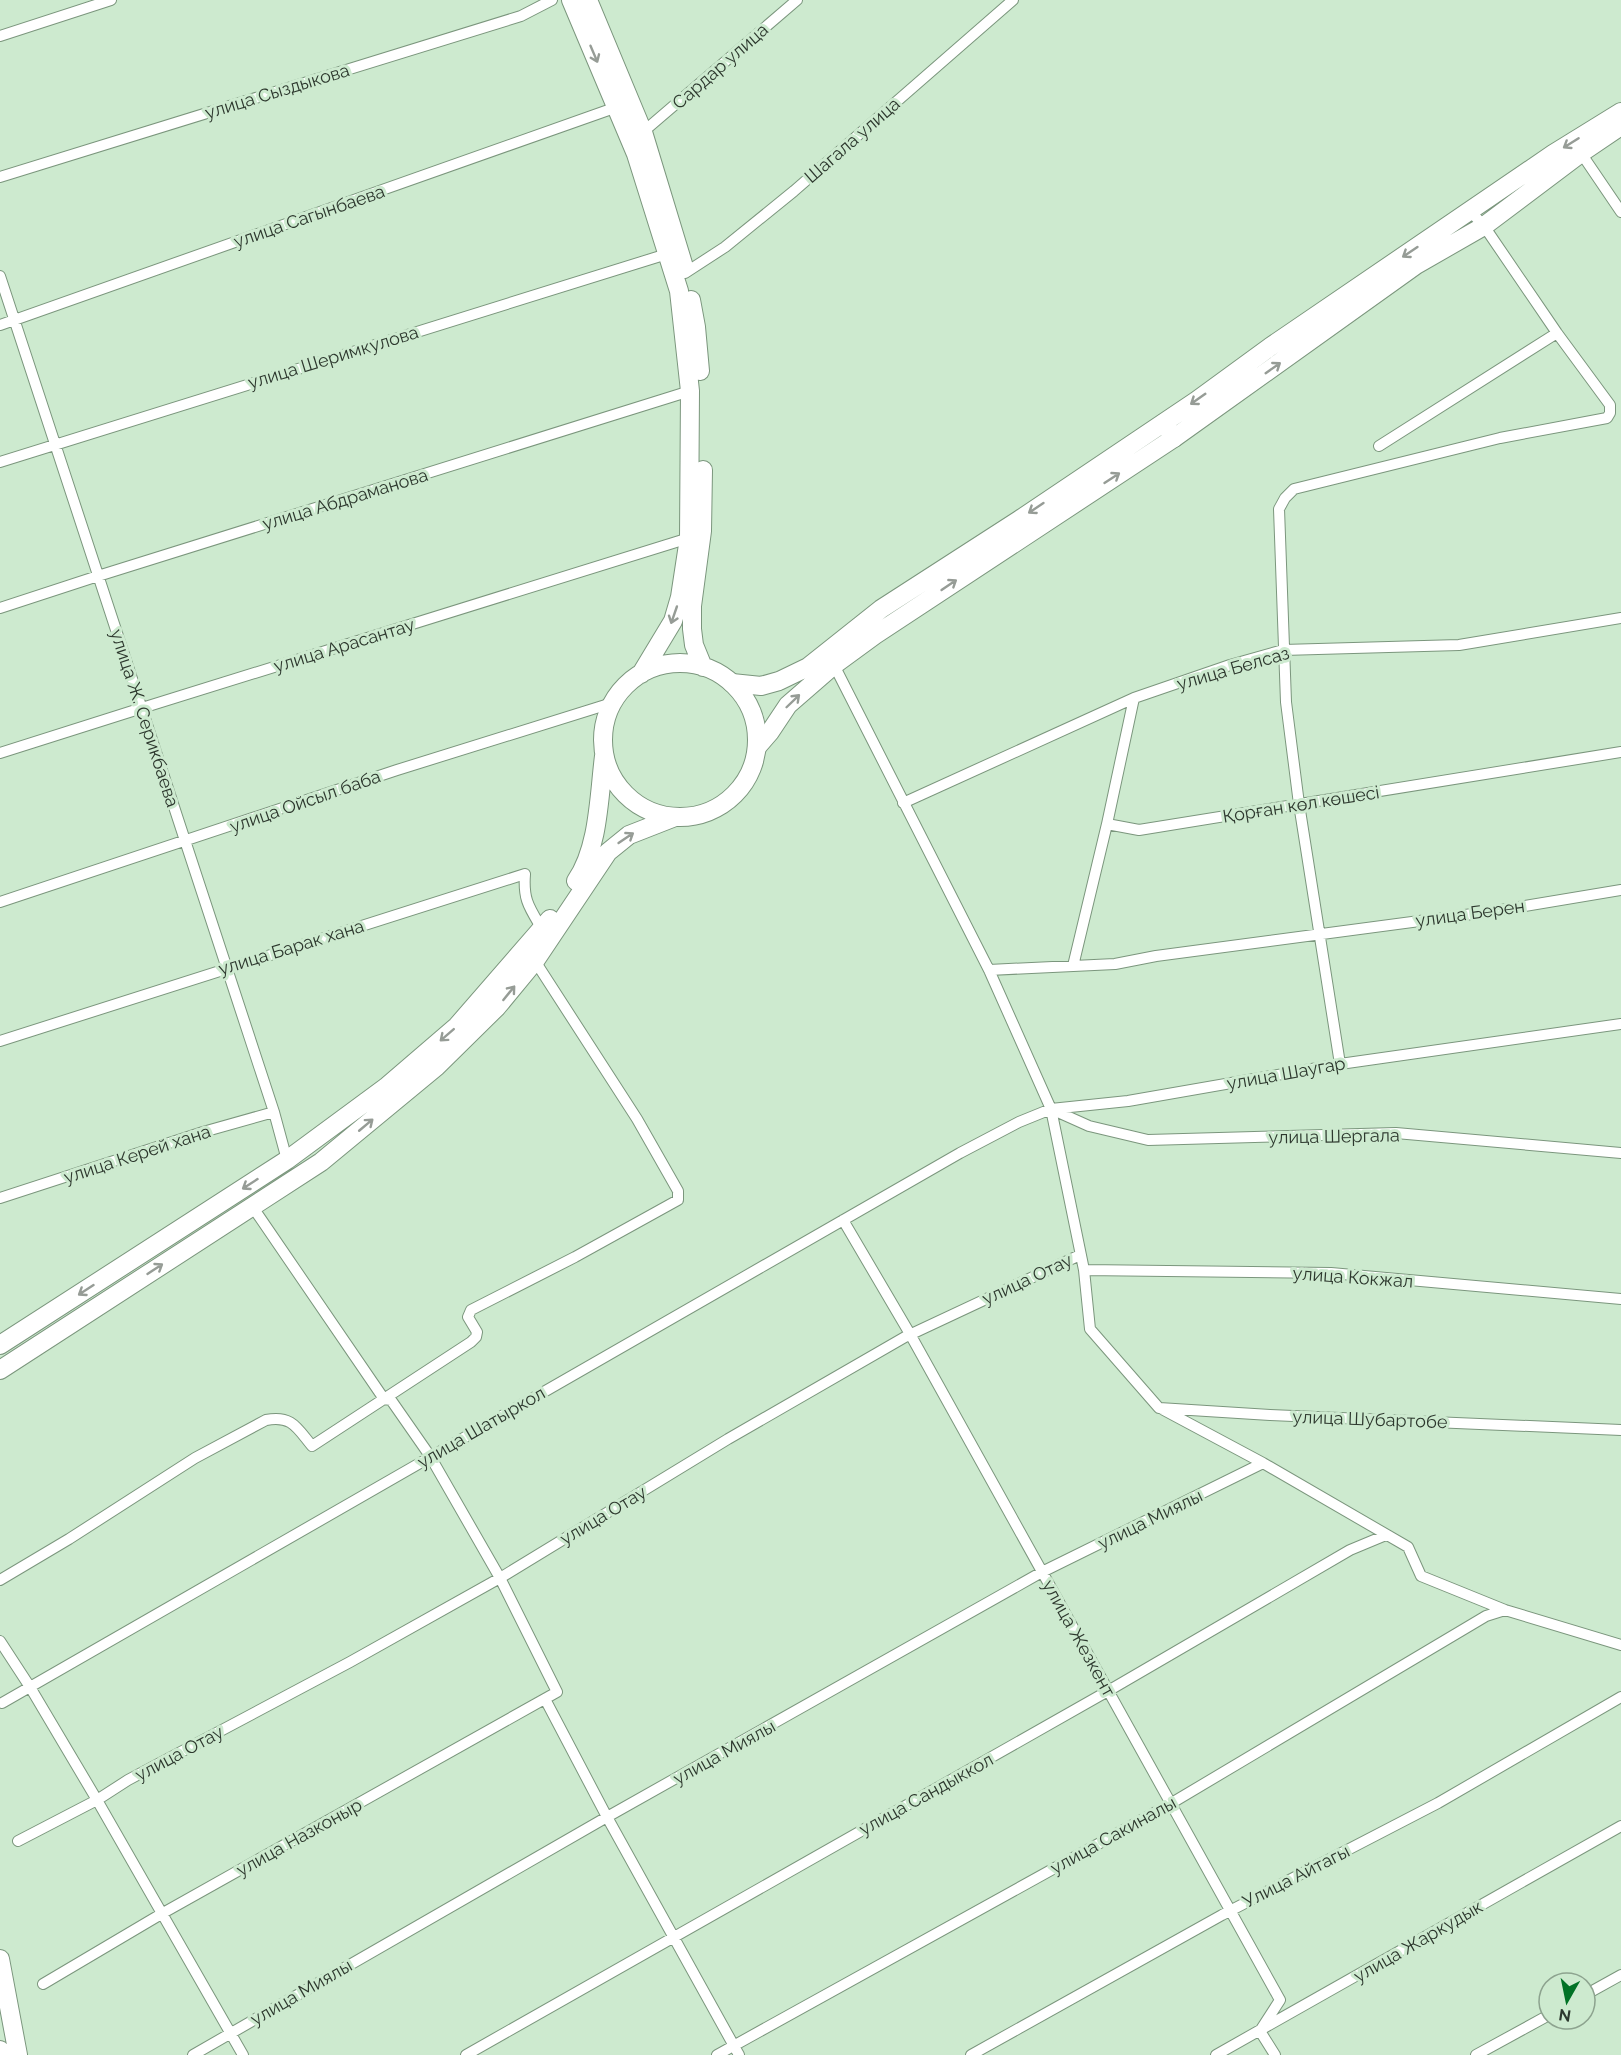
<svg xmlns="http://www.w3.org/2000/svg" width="1621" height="2055" font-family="Raleway,sans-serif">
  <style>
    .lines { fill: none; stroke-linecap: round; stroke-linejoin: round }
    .minor-casing { stroke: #7b967d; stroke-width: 12 }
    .primary-casing { stroke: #7b967d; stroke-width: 20 }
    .trunk-casing { stroke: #7b967d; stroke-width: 20 }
    .minor { stroke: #fff; stroke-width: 10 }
    .primary { stroke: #fff; stroke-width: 18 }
    .trunk { stroke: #fff; stroke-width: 18 }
    .oneway { stroke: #969c96 }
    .labels { text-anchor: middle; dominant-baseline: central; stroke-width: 6; stroke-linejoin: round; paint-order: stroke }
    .street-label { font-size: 18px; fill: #2d382e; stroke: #cdeacf }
  </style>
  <rect width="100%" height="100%" fill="#cdeacf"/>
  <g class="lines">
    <defs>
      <path id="minor" d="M0 36 111 0
        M643 132 797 0
        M1581 153 1621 212
        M0 177 521 16 552 0
        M685 273 725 247 794 191 1013 0
        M0 276 274 1112 287 1160
        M0 325 617 107
        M1379 446 1557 333
        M0 462 667 254
        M0 608 98 576 690 391
        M834 665 989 970 1051 1109 1084 1270 1090 1329 1159 1408 1270 1415 1621 1430
        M1134 698 1107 824 1139 830 1621 752
        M0 753 142 708 689 538
        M903 803 1134 698 1230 665 1283 650 1459 645 1621 618
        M0 902 397 770 612 703
        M1073 966 1107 824
        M989 970 1115 964 1156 956 1495 911 1621 890
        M0 1041 525 874C523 900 529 907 542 929
        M1340 1064 1299 804 1286 702 1279 509 1285 498 1294 489 1500 438 1607 418 1610 413V405L1557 333 1484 226 1471 212
        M1051 1109 1089 1126 1148 1140 1396 1133 1621 1153
        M0 1198 203 1132 274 1112
        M843 1220 910 1334 1280 2000 1260 2031 1275 2055
        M1084 1270 1331 1273 1621 1299
        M1162 1409 1263 1463 1408 1547 1421 1576 1505 1610 1621 1645
        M0 1580 69 1539 195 1458 266 1420C292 1415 297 1428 312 1446L471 1342 476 1337 477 1332 468 1317 471 1310 575 1257 678 1200V1191L637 1119 535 961
        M0 1641 30 1687 97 1800 243 2055
        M545 1699 607 1817 739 2055
        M2 1703 960 1153 1019 1122 1051 1109 1128 1101 1340 1064 1621 1024
        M18 1841 97 1800 128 1780 350 1662 500 1578 728 1439 905 1337 1080 1255
        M43 1984 163 1913 557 1692 500 1578 430 1456 391 1400 384 1399 252 1206
        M1585 1995 1621 1975
        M193 2055 607 1817 1042 1572 1263 1463
        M466 2055 1108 1691 1350 1550 1386 1535
        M717 2055 1165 1807 1486 1616 1505 1610
        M971 2055 1222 1915 1438 1803 1621 1697
        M1216 2055 1621 1826
        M1476 2055 1549 2015"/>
      <path id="primary" d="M732 683 761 686 779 681 808 667 881 609 1019 520 1196 401 1270 347 1553 154 1621 112
        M757 747 770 732 788 705 834 665 875 635 1174 438 1416 265 1484 226 1581 153 1621 126
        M0 1959 18 2055
        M0 2050 1 2055"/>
      <path id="trunk" d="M571 0 636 154 679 291 690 391 689 538 680 597 673 621 641 674
        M588 0 643 132 684 267
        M691 300 696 327 700 371
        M1164 423 1174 438
        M703 470 702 531 692 606V629L694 645 703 667
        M603 740a77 77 0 1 1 154 0a77 77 0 1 1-154 0Z
        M576 881C599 848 599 795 604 756
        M0 1345 287 1160 386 1087 457 1026 550 919
        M0 1370 321 1162 436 1067 497 1007 535 961 608 852 629 835 675 817"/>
    </defs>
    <use href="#minor" class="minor-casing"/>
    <use href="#primary" class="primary-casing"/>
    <use href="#trunk" class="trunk-casing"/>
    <use href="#minor" class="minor"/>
    <use href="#primary" class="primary"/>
    <use href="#trunk" class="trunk"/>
  </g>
  <defs><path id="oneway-shaft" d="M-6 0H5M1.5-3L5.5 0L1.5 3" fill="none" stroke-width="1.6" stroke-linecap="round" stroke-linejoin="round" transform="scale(1.5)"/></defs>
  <g class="oneway">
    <use href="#oneway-shaft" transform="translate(594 54) rotate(67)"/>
    <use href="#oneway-shaft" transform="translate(1571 143) rotate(148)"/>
    <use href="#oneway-shaft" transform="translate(1410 252) rotate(146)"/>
    <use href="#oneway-shaft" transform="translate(1273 368) rotate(-35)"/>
    <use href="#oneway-shaft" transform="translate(1198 399) rotate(145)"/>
    <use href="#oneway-shaft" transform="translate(1112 478) rotate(-33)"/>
    <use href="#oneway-shaft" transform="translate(1036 508) rotate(146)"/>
    <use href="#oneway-shaft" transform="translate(949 585) rotate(-34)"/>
    <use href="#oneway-shaft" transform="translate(674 615) rotate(109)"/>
    <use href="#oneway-shaft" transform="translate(793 701) rotate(-44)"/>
    <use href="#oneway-shaft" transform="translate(626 838) rotate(-34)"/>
    <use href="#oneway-shaft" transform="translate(509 993) rotate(-51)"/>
    <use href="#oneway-shaft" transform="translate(447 1035) rotate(139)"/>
    <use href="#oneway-shaft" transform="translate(366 1125) rotate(-40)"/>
    <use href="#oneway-shaft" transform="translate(250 1184) rotate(147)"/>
    <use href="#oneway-shaft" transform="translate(155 1269) rotate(-33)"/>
    <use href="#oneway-shaft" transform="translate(86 1290) rotate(147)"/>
  </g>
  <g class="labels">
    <g class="street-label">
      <text transform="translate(720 66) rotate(-41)">Сардар улица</text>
      <text transform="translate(277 91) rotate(-17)">улица Сыздыкова</text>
      <text transform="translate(852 140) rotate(-41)">Шагала улица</text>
      <text transform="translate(309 216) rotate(-19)">улица Сагынбаева</text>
      <text transform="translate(333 357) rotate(-17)">улица Шеримкулова</text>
      <text transform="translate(345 499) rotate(-17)">улица Абдраманова</text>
      <text transform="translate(344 645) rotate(-17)">улица Арасантау</text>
      <text transform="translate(1233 668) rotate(-16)">улица Белсаз</text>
      <text transform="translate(145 718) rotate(72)">улица Ж. Серикбаева</text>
      <text transform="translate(305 801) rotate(-19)">улица Ойсыл баба</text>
      <text transform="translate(1301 804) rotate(-9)">Қорған көл көшесі</text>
      <text transform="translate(1470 913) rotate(-8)">улица Берен</text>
      <text transform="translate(291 947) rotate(-17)">улица Барак хана</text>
      <text transform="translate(1286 1073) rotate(-10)">улица Шаугар</text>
      <text transform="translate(1334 1136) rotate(-1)">улица Шергала</text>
      <text transform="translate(137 1154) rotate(-18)">улица Керей хана</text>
      <text transform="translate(1353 1277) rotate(4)">улица Кокжал</text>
      <text transform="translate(1027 1279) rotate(-25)">улица Отау</text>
      <text transform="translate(1370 1419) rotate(2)">улица Шубартобе</text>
      <text transform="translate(481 1427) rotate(-30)">улица Шатыркол</text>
      <text transform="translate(603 1515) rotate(-31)">улица Отау</text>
      <text transform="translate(1150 1519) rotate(-26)">улица Миялы</text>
      <text transform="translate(1079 1638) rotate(61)">улица Жезкент</text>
      <text transform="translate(724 1752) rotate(-29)">улица Миялы</text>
      <text transform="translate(179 1753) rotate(-28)">улица Отау</text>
      <text transform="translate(926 1794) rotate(-29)">улица Сандыккол</text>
      <text transform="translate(1113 1835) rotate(-29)">улица Сакиналы</text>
      <text transform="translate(299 1837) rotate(-29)">улица Назконыр</text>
      <text transform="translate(1296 1876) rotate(-27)">Улица Айтагы</text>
      <text transform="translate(1418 1941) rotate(-30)">улица Жаркудык</text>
      <text transform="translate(301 1992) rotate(-30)">улица Миялы</text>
    </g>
  </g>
  <g transform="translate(1567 2001) rotate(189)"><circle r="28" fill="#cdeacf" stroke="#8da38f" stroke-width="1.5"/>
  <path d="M0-4.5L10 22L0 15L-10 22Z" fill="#017226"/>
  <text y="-9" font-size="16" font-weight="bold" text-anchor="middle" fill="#2d382e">N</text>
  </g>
</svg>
